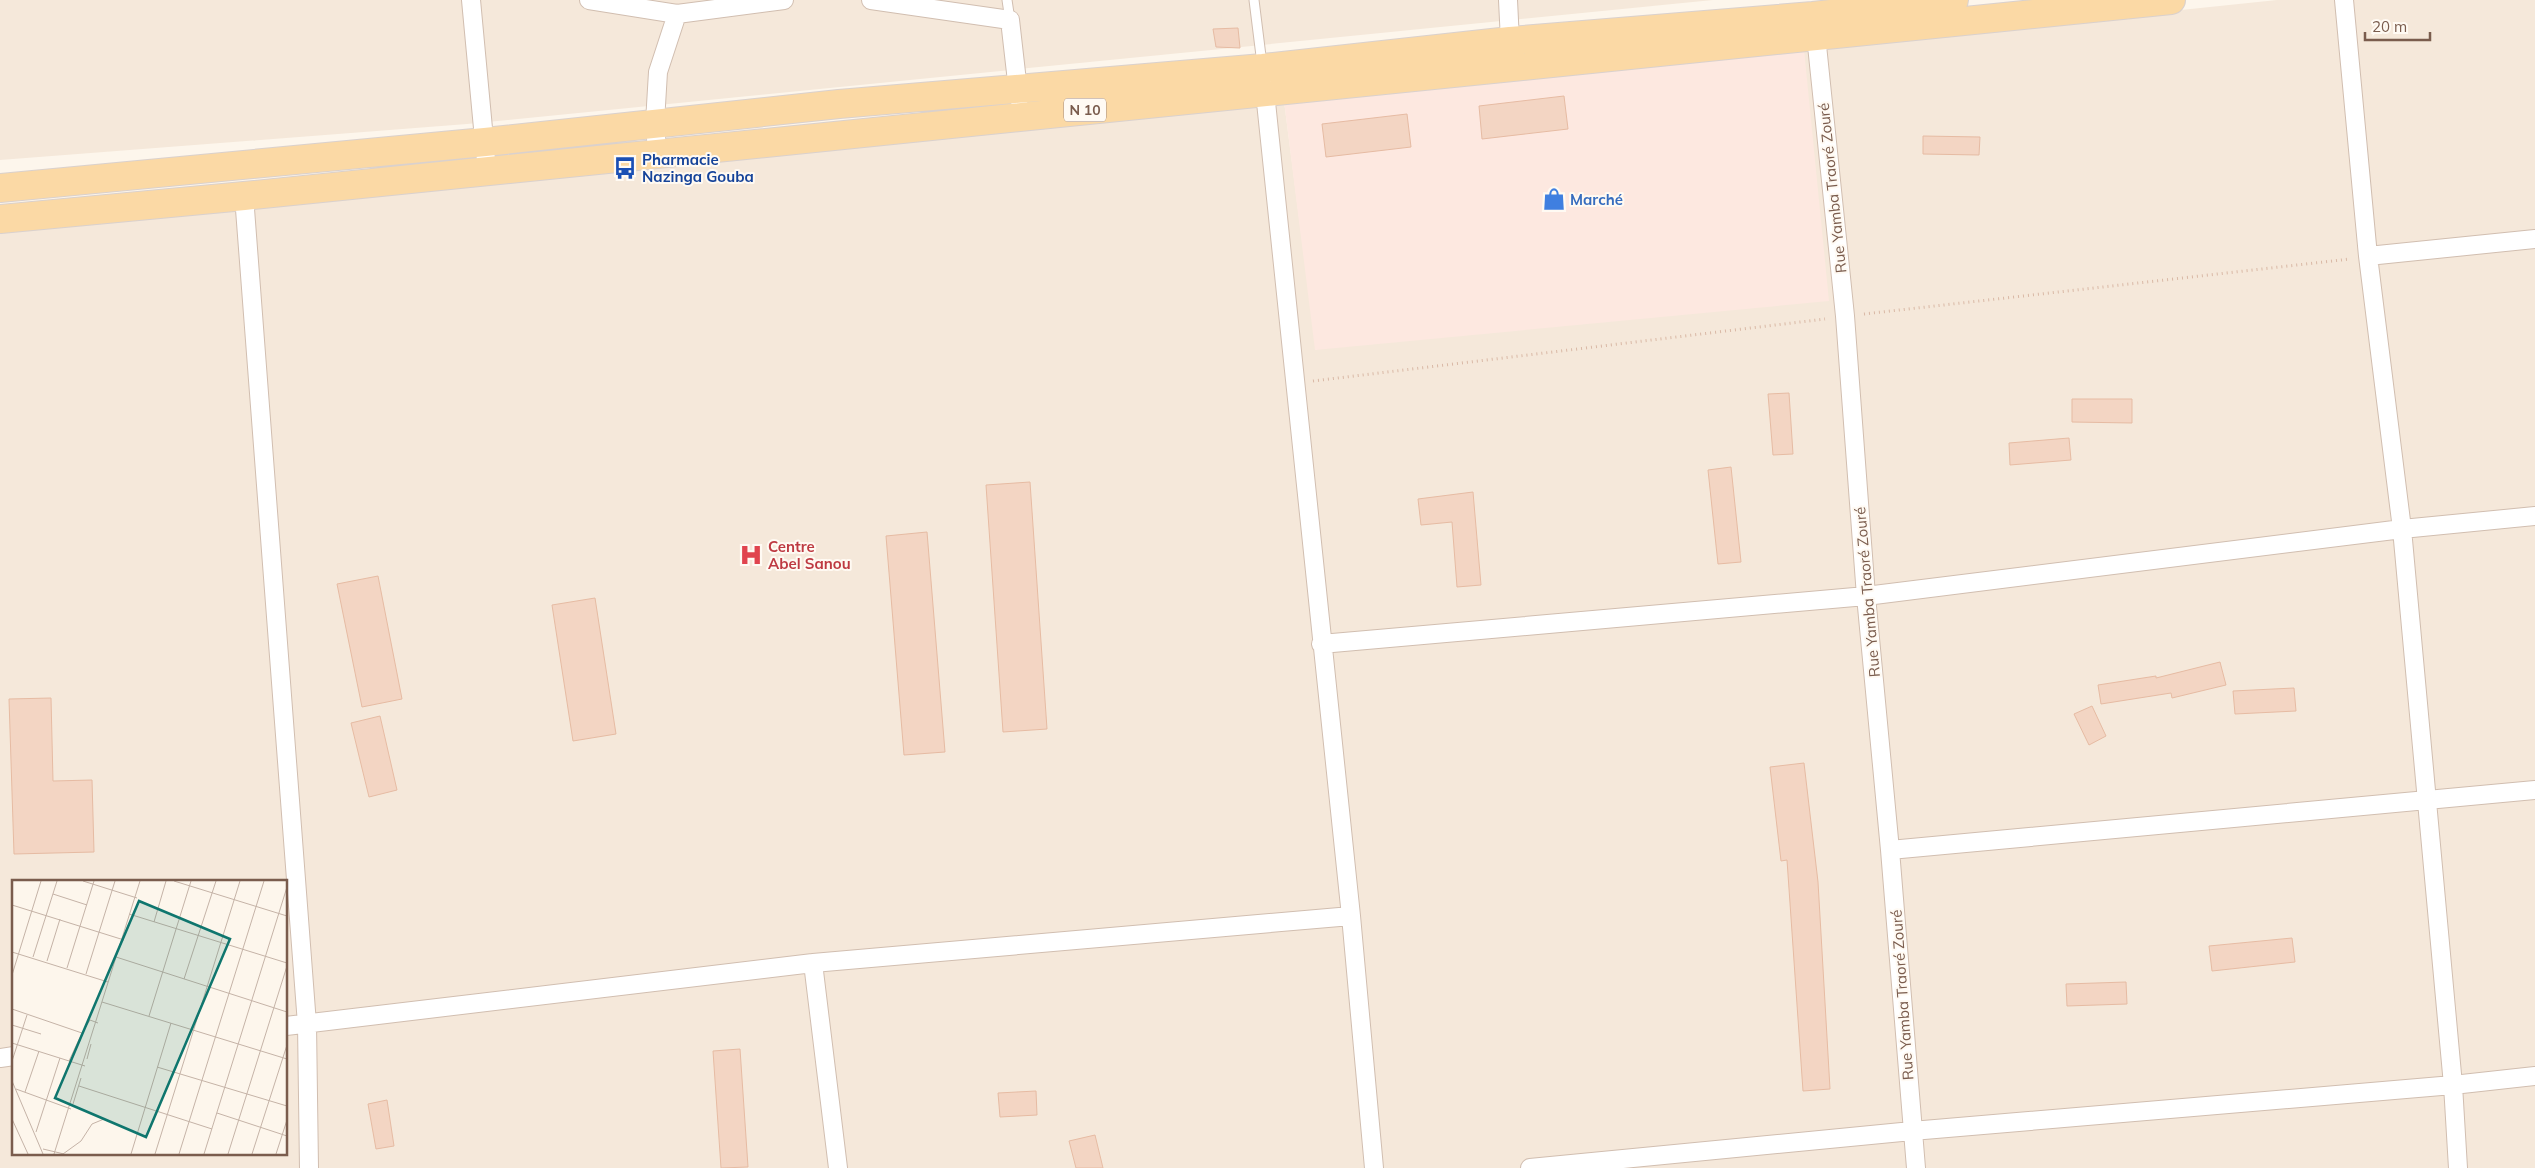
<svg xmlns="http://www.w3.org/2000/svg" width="2535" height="1168" font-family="Mulish,sans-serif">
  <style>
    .residential { fill: #f5e8da; fill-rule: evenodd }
    .commercial { fill: #fde8e0 }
    .building { fill: #f3d5c3; stroke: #e6bba3 }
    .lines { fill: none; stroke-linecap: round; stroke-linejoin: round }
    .service-casing { stroke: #d1beb0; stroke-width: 11 }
    .minor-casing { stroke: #d1beb0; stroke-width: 20 }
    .primary-casing { stroke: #dad1cd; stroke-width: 30 }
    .path { stroke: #d9b8a5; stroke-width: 3; stroke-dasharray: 1 4; stroke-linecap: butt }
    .service { stroke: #fff; stroke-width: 9 }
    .minor { stroke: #fff; stroke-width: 18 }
    .primary { stroke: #fbd9a5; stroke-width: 28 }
    .labels { text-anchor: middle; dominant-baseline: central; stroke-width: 4; stroke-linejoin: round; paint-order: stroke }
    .shield { fill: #fffaf3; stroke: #a28b7f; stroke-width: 1 }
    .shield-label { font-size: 14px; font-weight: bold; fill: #7a5c4d }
    .transit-label { font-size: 15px; font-weight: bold; fill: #164399; stroke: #fffaf3; text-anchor: start }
    .street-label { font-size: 15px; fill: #7a5c4d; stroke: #fffaf3 }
    .shop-label { font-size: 15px; font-weight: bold; fill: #366cbe; stroke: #fffaf3; text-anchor: start }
    .health-label { font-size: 15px; font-weight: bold; fill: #be3a42; stroke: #fffaf3; text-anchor: start }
    .inset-road { fill: none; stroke: #c5b3a7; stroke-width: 1 }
    .view { fill: #0f766e; fill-opacity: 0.15; stroke: #0f766e; stroke-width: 2.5 }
    .inset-edge { fill: none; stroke: #7a5c4d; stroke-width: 2.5 }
  </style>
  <rect width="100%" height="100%" fill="#fdf6ec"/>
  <path class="residential" d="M0 0H1713L467 124 0 160Z
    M2277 0H2535V1168H0V226L1284 101 1316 350 1804 49ZM14 882H286V1154H14Z"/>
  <path class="commercial" d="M1804 49 1829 301 1315 350 1284 101Z"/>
  <path class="building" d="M1238 28 1240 48 1216 47 1213 29Z
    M1564 96 1568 129 1482 139 1479 106Z
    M1407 114 1411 147 1326 157 1322 124Z
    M1923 136 1980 137 1979 155 1923 154Z
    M1789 393 1793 454 1773 455 1768 394Z
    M2072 399H2132V423L2072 422Z
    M2069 438 2071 460 2010 465 2009 443Z
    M1731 467 1741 562 1718 564 1708 470Z
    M1030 482 1047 729 1003 732 986 485Z
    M1473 492 1481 585 1457 587 1452 522 1421 525 1418 499Z
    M927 532 945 752 904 755 886 536Z
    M378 576 402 699 362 707 337 584Z
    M595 598 616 734 573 741 552 605Z
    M2220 662 2226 685 2172 698 2171 693 2101 704 2098 685 2156 676V678Z
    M2294 688 2296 711 2235 714 2233 691Z
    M51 698 53 781 92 780 94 852 14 854 9 699Z
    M2092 706 2106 736 2089 745 2074 714Z
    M380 716 397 790 369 797 351 723Z
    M1804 763 1818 882 1830 1089 1803 1091 1787 860 1781 861 1770 767Z
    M2292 938 2295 962 2212 971 2209 946Z
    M2126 982 2127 1004 2067 1006 2066 984Z
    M740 1049 748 1167 721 1168 713 1051Z
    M1036 1091 1037 1115 1000 1117 998 1093Z
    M387 1100 394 1146 376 1149 368 1104Z
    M1095 1135 1103 1168H1076L1069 1141Z"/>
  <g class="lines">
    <defs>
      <path id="service" d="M1007 0 1010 20
        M1254 0 1262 64"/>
      <path id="minor" d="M471 0 487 171
        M589 0 677 14 784 0
        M871 0 1010 20 1019 99
        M1508 0 1510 41
        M2344 0 2368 256 2402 529 2453 1085 2458 1168
        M1815 26 1845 316 1866 596 1890 850 1916 1168
        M1264 83 1351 916 1374 1168
        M657 154 655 122 658 72 677 14
        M244 196 307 1024 309 1168
        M2368 256 2535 239
        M1321 644 1866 596 2402 529 2535 516
        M1890 850 2535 790
        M813 963 838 1168
        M286 1026 813 963 1351 916
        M0 1058 14 1056
        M1530 1168 1912 1131 2453 1085 2535 1076"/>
      <path id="primary" d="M0 188 485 142 839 104 1263 68 1510 41 1813 16 1954 0
        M0 219 244 196 2171 0"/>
    </defs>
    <use href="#service" class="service-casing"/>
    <use href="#minor" class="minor-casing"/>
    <use href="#primary" class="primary-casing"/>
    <path class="path" d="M1864 314 2350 259
      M1313 381 1825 319"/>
    <use href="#service" class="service"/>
    <use href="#minor" class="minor"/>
    <use href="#primary" class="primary"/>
  </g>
  <defs>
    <symbol id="bus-bare" viewBox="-9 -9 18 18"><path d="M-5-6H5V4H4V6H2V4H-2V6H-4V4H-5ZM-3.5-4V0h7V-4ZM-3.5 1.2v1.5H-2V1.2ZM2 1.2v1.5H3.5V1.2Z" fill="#1a4fb4" stroke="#fffaf3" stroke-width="2.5" paint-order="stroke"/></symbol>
    <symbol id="shop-bare" viewBox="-9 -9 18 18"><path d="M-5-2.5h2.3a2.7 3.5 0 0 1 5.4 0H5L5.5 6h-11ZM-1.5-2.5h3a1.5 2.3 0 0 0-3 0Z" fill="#3f7fe0" stroke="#fffaf3" stroke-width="2.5" paint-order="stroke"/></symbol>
    <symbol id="hospital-bare" viewBox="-9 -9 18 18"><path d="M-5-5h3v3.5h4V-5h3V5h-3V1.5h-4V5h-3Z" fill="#e0444e" stroke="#fffaf3" stroke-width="2.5" paint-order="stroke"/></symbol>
  </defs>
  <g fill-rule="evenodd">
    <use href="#bus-bare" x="609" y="152" width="32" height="32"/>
    <use href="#shop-bare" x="1538" y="183" width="32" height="32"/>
    <use href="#hospital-bare" x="735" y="539" width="32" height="32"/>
  </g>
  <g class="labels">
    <rect class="shield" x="1064" y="98.5" width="42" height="23" rx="4"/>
    <g class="shield-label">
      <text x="1085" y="110">N 10</text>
    </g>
    <g class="transit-label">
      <text x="642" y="159">Pharmacie<tspan x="642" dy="17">Nazinga Gouba</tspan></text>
    </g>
    <g class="street-label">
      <text transform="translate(1832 188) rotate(-96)">Rue Yamba Traoré Zouré</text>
      <text transform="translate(1867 592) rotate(-95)">Rue Yamba Traoré Zouré</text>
      <text transform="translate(1902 995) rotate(-94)">Rue Yamba Traoré Zouré</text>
    </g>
    <g class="shop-label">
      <text x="1570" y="199">Marché</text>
    </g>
    <g class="health-label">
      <text x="768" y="546">Centre<tspan x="768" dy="17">Abel Sanou</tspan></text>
    </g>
  </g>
  <g transform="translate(12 880)">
    <rect width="275" height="275" fill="#fdf6ec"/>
    <path class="inset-road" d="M71 1 125 18M162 1 275 36M41 14 75 25M0 25 112 60M117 34 275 83M142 42 154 1M0 72 96 102M21 77 45 1M104 77 275 132M35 81 48 39M55 88 82 1M74 94 103 1M0 95 29 1M172 99 204 1M90 122 275 179M0 129 70 153 78 140 86 143M137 136 179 1M0 145 29 154M0 163 73 186M75 179 79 164M0 181 15 135M57 181 70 153M145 187 275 226M0 201 31 274M67 206 200 249M4 209 59 229M13 212 27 171M61 224 69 198M205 233 275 256M0 239 16 274M24 252 48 178M31 269 52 274M42 274 128 1M51 274 69 261 80 244 92 239 101 243M119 274 159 143M143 274 228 1M167 274 252 1M192 274 275 7M216 274 275 86M240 274 275 165M264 274 275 240"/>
    <path class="view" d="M127 21 218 59 134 257 43 218Z"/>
    <rect width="275" height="275" class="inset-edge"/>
  </g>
  <path d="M2365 32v8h65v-8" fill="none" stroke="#7a5c4d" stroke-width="2.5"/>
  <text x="2372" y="32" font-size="15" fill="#7a5c4d" stroke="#fffaf3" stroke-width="4" paint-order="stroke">20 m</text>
</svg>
